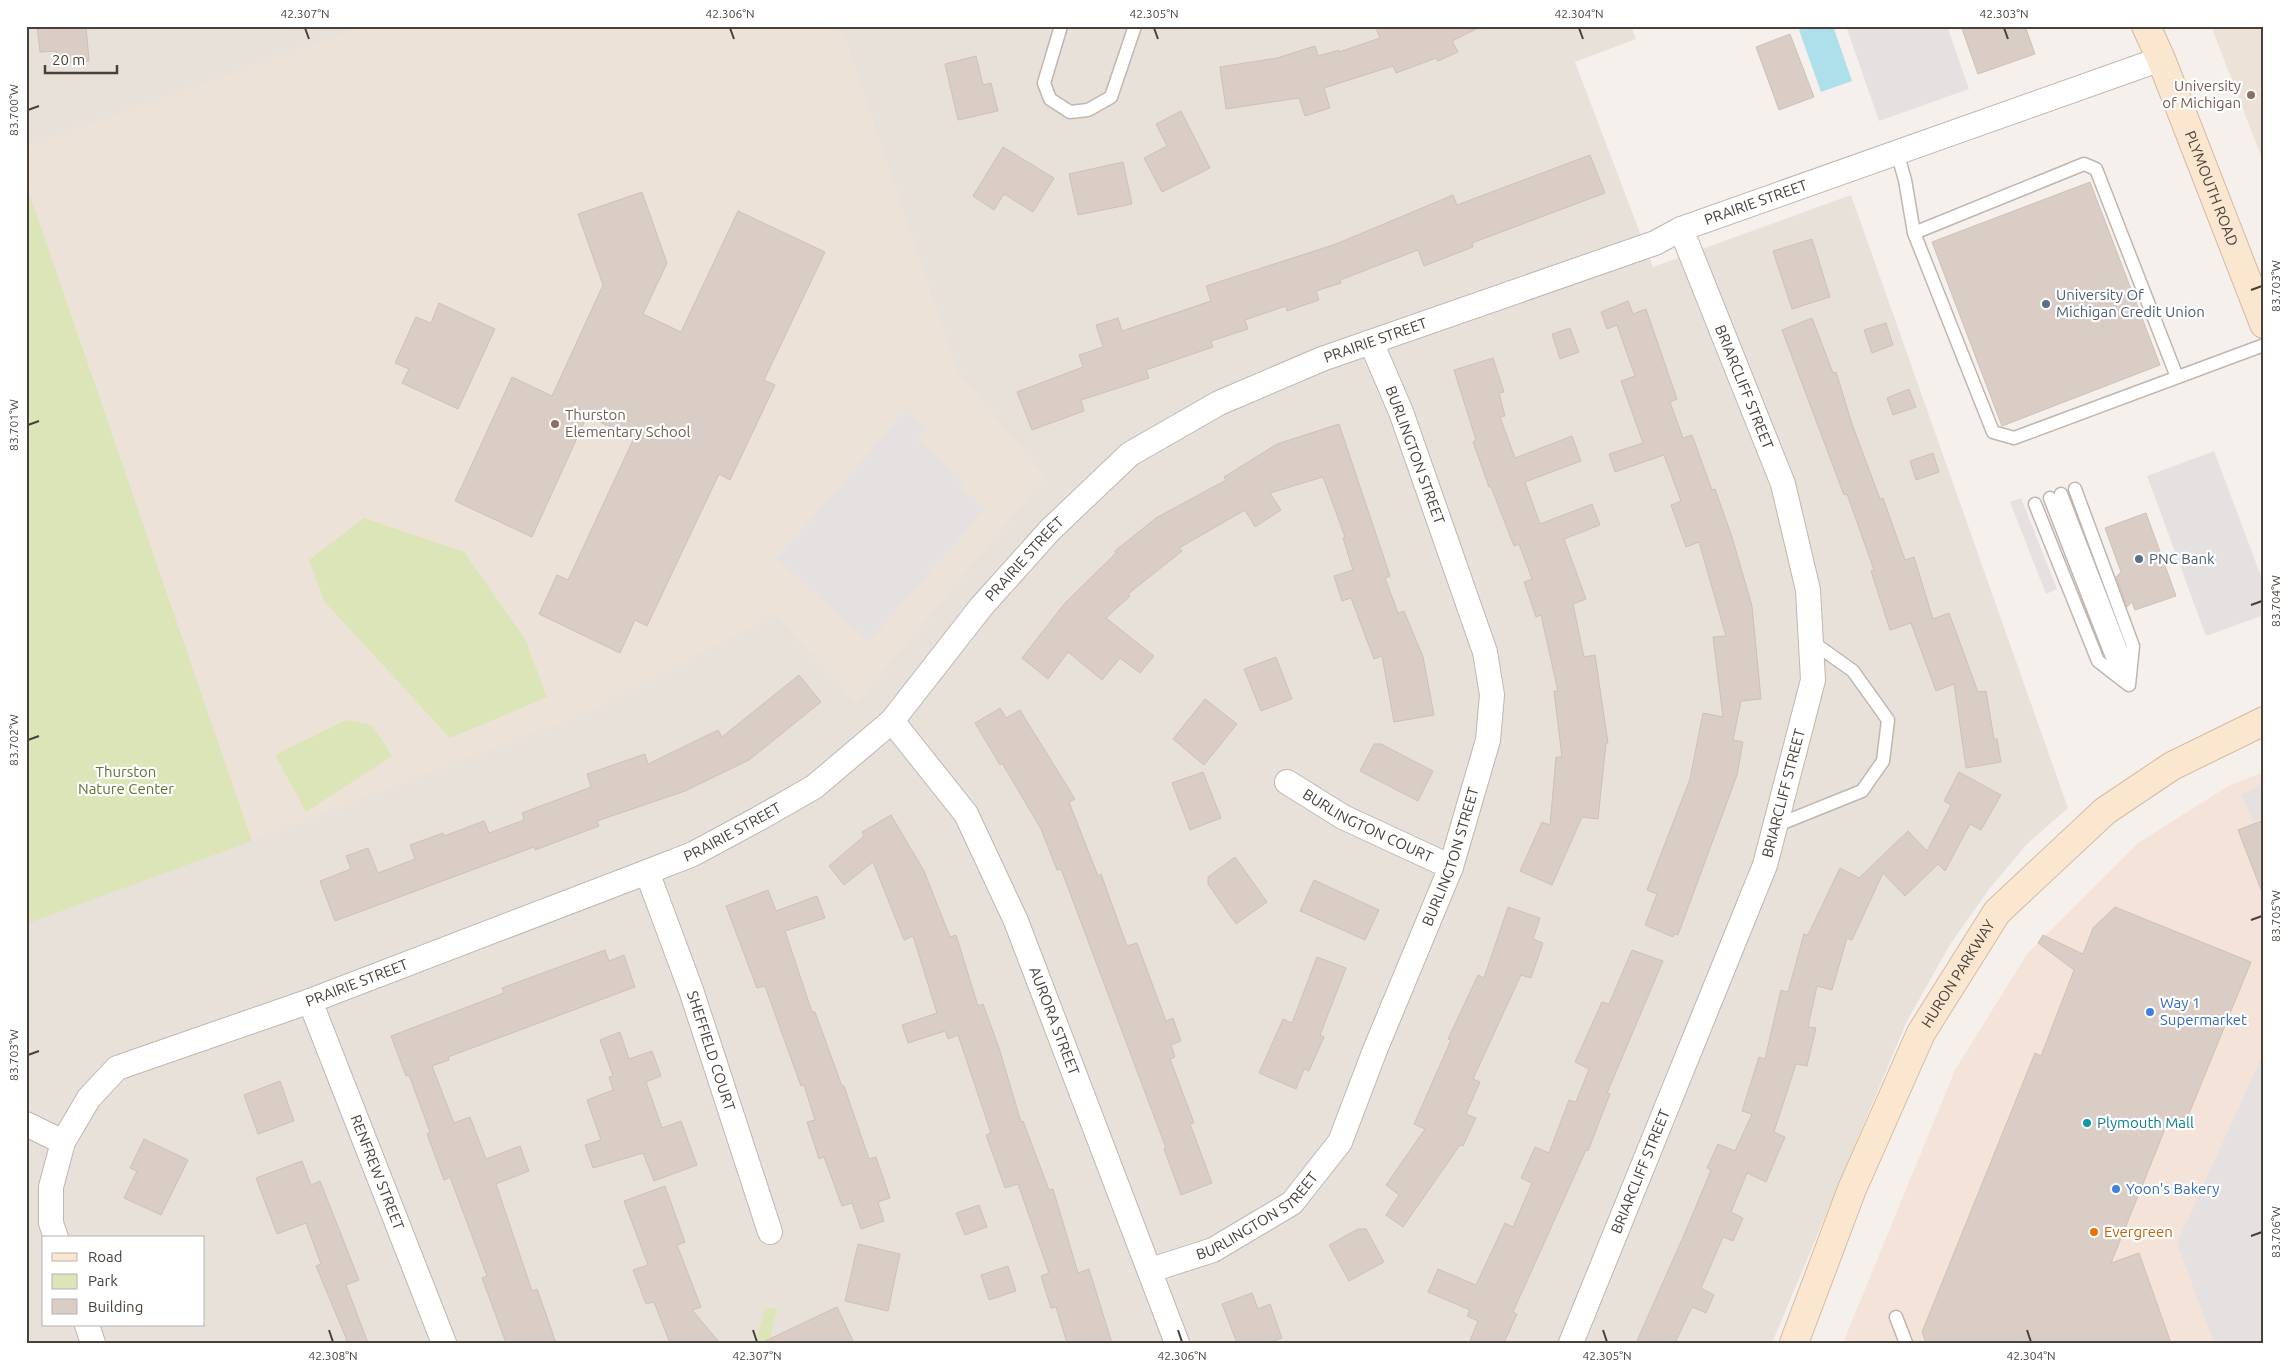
<svg xmlns="http://www.w3.org/2000/svg" width="2290" height="1369" font-family="Ubuntu,sans-serif">
<style>
.residential{fill:#e8e1da;fill-rule:evenodd}
.commercial{fill:#f4e3d9}
.education{fill:#ede2d7}
.green{fill:#dbe5b8}
.parking{fill:#e4e1e0}
.water{fill:#aee0ec}
.building{fill:#d9cdc5;stroke:#d0c0b6}
.lines{fill:none;stroke-linecap:round;stroke-linejoin:round}
.service-casing{stroke:#c0b6af;stroke-width:15}
.minor-casing{stroke:#c0b6af;stroke-width:26}
.secondary-casing{stroke:#d4bba1;stroke-width:30}
.service{stroke:#fff;stroke-width:12}
.minor{stroke:#fff;stroke-width:24}
.secondary{stroke:#fbe7d0;stroke-width:28}
.ticks{fill:none;stroke:#49403a;stroke-width:2}
.education-dot{fill:#8d6e63;stroke:#fff;stroke-width:2}
.service-dot{fill:#5c6f8a;stroke:#fff;stroke-width:2}
.shop-dot{fill:#3f7fe0;stroke:#fff;stroke-width:2}
.culture-dot{fill:#0f9aa8;stroke:#fff;stroke-width:2}
.food-dot{fill:#e8710a;stroke:#fff;stroke-width:2}
.labels{text-anchor:middle;stroke-width:4.5;stroke-linejoin:round;paint-order:stroke}
.education-label{font-size:15px;fill:#785e54;stroke:#fff;text-anchor:end}
.street-label{font-size:15px;fill:#49403a;stroke:#fff}
.service-label{font-size:15px;fill:#4e5e75;stroke:#fff;text-anchor:start}
.park-label{font-size:15px;fill:#5b7730;stroke:#fff}
.shop-label{font-size:15px;fill:#366cbe;stroke:#fff;text-anchor:start}
.culture-label{font-size:15px;fill:#0d838f;stroke:#fff;text-anchor:start}
.food-label{font-size:15px;fill:#c56008;stroke:#fff;text-anchor:start}
.neatline{fill:none;stroke:#49403a;stroke-width:2}
.ticks-label{font-size:12px;text-anchor:middle;fill:#49403a}
</style>
<rect width="100%" height="100%" fill="#f5f0ec"/>
<path class="residential" d="M 26,26 L 1631,26 L 1636,39 L 1575,62 L 1653,267 L 1851,195 L 2068,808 L 2027,844 L 1990,888 L 1951,943 L 1907,1021 L 1772,1343 L 26,1343 ZM 44,1238 L 204,1238 L 204,1325 L 44,1325 Z"/>
<path class="commercial" d="M 2264,772 L 2264,1343 L 1843,1343 L 1955,1070 L 2027,954 L 2138,843 L 2230,785 Z"/>
<path class="education" d="M 362,26 L 841,26 L 957,371 L 1045,477 L 857,703 L 775,615 L 593,711 L 252,841 L 26,184 L 26,146 Z
M 2211,26 L 2264,26 L 2264,164 Z"/>
<path class="green" d="M 26,184 L 252,841 L 26,924 Z
M 364,518 L 464,552 L 525,639 L 547,697 L 450,738 L 324,601 L 309,560 Z
M 346,720 L 372,725 L 392,756 L 306,812 L 275,755 Z
M 777,1308 L 769,1343 L 756,1343 L 765,1309 Z"/>
<path class="parking" d="M 1846,26 L 1947,26 L 1969,89 L 1879,121 Z
M 906,410 L 927,428 L 917,439 L 964,481 L 959,487 L 985,509 L 869,642 L 776,559 Z
M 2214,451 L 2264,584 L 2264,615 L 2206,636 L 2147,476 Z
M 2021,498 L 2057,589 L 2046,594 L 2010,502 Z
M 2264,785 L 2264,817 L 2253,822 L 2242,794 Z
M 2264,1052 L 2264,1343 L 2214,1343 L 2177,1243 Z"/>
<path class="water" d="M 1810,26 L 1833,26 L 1852,81 L 1821,92 L 1799,30 Z"/>
<path class="building" d="M 37,26 L 86,26 L 89,61 L 57,64 L 56,51 L 40,52 Z
M 1375,26 L 1482,26 L 1452,41 L 1458,52 L 1438,61 L 1436,58 L 1396,73 L 1393,66 L 1324,88 L 1330,108 L 1305,116 L 1299,98 L 1226,109 L 1220,67 L 1277,58 L 1315,46 L 1318,56 L 1339,50 L 1339,52 L 1380,38 Z
M 1961,26 L 2025,26 L 2035,54 L 1978,74 Z
M 1790,34 L 1814,97 L 1779,110 L 1756,47 Z
M 976,56 L 983,85 L 991,83 L 998,111 L 958,120 L 945,64 Z
M 1181,111 L 1210,168 L 1162,192 L 1144,158 L 1167,146 L 1156,124 Z
M 1003,147 L 1054,178 L 1033,212 L 1004,194 L 994,210 L 973,196 Z
M 1590,155 L 1605,193 L 1472,243 L 1473,247 L 1424,266 L 1418,250 L 1340,280 L 1341,283 L 1316,291 L 1319,300 L 1287,311 L 1286,306 L 1245,320 L 1248,329 L 1211,341 L 1213,347 L 1146,370 L 1149,378 L 1081,400 L 1084,411 L 1032,430 L 1017,392 L 1083,367 L 1079,355 L 1103,347 L 1096,325 L 1118,318 L 1122,331 L 1211,301 L 1206,286 L 1336,244 L 1453,195 L 1457,205 Z
M 1123,162 L 1132,204 L 1078,215 L 1069,174 Z
M 2090,182 L 2160,365 L 2002,426 L 1932,242 Z
M 642,192 L 667,263 L 643,314 L 681,332 L 738,211 L 825,252 L 764,380 L 775,385 L 730,480 L 719,474 L 647,626 L 635,620 L 620,653 L 539,614 L 557,575 L 568,580 L 634,438 L 587,416 L 532,537 L 455,501 L 512,377 L 552,396 L 603,285 L 578,214 Z
M 1812,239 L 1830,297 L 1792,309 L 1773,251 Z
M 1628,301 L 1633,314 L 1646,309 L 1677,399 L 1670,402 L 1683,438 L 1692,435 L 1712,490 L 1715,489 L 1732,537 L 1752,606 L 1761,699 L 1741,701 L 1733,740 L 1743,742 L 1737,775 L 1678,935 L 1674,934 L 1673,937 L 1645,925 L 1657,894 L 1647,890 L 1690,779 L 1703,713 L 1723,717 L 1713,637 L 1726,636 L 1699,542 L 1686,547 L 1671,505 L 1681,501 L 1664,455 L 1615,472 L 1609,454 L 1643,443 L 1621,381 L 1635,376 L 1617,325 L 1607,329 L 1601,312 Z
M 439,303 L 495,329 L 458,409 L 402,383 L 409,369 L 395,363 L 416,317 L 431,323 Z
M 1812,318 L 1833,373 L 1836,372 L 1852,424 L 1880,499 L 1883,498 L 1905,560 L 1914,557 L 1933,619 L 1949,613 L 1978,692 L 1986,691 L 1994,739 L 1997,739 L 2001,762 L 1966,768 L 1954,684 L 1936,691 L 1911,623 L 1890,630 L 1871,571 L 1874,570 L 1847,494 L 1844,495 L 1782,330 Z
M 1886,323 L 1893,345 L 1872,353 L 1864,330 Z
M 1570,328 L 1579,352 L 1560,359 L 1552,334 Z
M 1493,358 L 1504,392 L 1499,393 L 1505,416 L 1500,417 L 1515,458 L 1572,436 L 1581,461 L 1525,482 L 1540,524 L 1592,504 L 1600,525 L 1564,539 L 1586,599 L 1573,604 L 1584,657 L 1595,655 L 1608,743 L 1606,743 L 1598,819 L 1582,817 L 1552,885 L 1520,871 L 1542,822 L 1550,825 L 1556,757 L 1562,757 L 1554,691 L 1558,691 L 1541,615 L 1536,617 L 1524,582 L 1532,579 L 1519,544 L 1514,546 L 1491,487 L 1489,487 L 1473,442 L 1476,440 L 1454,370 Z
M 1909,389 L 1916,407 L 1893,415 L 1887,398 Z
M 1339,424 L 1390,576 L 1385,578 L 1398,613 L 1404,611 L 1423,657 L 1434,715 L 1394,722 L 1382,656 L 1374,659 L 1351,598 L 1342,601 L 1334,576 L 1353,570 L 1343,538 L 1345,537 L 1323,477 L 1270,493 L 1281,510 L 1255,527 L 1245,510 L 1179,548 L 1182,551 L 1128,594 L 1130,596 L 1106,618 L 1154,656 L 1140,673 L 1120,658 L 1102,680 L 1068,652 L 1048,679 L 1022,658 L 1065,603 L 1116,553 L 1115,551 L 1156,518 L 1226,480 L 1224,477 L 1277,444 Z
M 1933,453 L 1939,472 L 1916,480 L 1910,461 Z
M 2146,513 L 2176,596 L 2135,610 L 2132,602 L 2127,607 L 2116,577 L 2121,572 L 2105,528 Z
M 1276,657 L 1292,699 L 1261,711 L 1244,669 Z
M 799,675 L 821,702 L 749,760 L 685,791 L 597,821 L 599,826 L 535,850 L 534,847 L 335,921 L 320,881 L 351,869 L 346,856 L 368,848 L 378,873 L 415,859 L 410,845 L 443,833 L 444,836 L 484,821 L 489,833 L 524,820 L 522,813 L 591,787 L 587,774 L 645,754 L 648,764 L 718,730 L 722,737 Z
M 1205,699 L 1237,724 L 1204,765 L 1173,739 Z
M 1000,708 L 1006,718 L 1020,710 L 1075,799 L 1069,802 L 1098,876 L 1101,874 L 1127,946 L 1137,943 L 1166,1021 L 1173,1018 L 1181,1041 L 1171,1045 L 1175,1057 L 1170,1059 L 1194,1123 L 1190,1124 L 1212,1183 L 1181,1195 L 1164,1149 L 1166,1148 L 1061,869 L 1057,870 L 1041,829 L 1002,763 L 1000,765 L 975,723 Z
M 1374,744 L 1381,744 L 1433,771 L 1418,801 L 1360,771 Z
M 1203,772 L 1221,818 L 1190,830 L 1172,783 Z
M 1959,772 L 2001,795 L 1981,830 L 1970,824 L 1945,871 L 1938,864 L 1905,896 L 1883,873 L 1852,940 L 1847,938 L 1832,990 L 1817,986 L 1808,1027 L 1816,1028 L 1807,1066 L 1796,1064 L 1774,1132 L 1785,1137 L 1766,1182 L 1747,1173 L 1731,1212 L 1743,1218 L 1733,1241 L 1723,1237 L 1701,1288 L 1714,1295 L 1706,1313 L 1692,1307 L 1675,1343 L 1636,1343 L 1684,1235 L 1711,1170 L 1707,1168 L 1718,1144 L 1735,1151 L 1752,1114 L 1742,1111 L 1759,1057 L 1765,1059 L 1781,990 L 1788,992 L 1804,934 L 1808,935 L 1840,868 L 1859,878 L 1908,831 L 1927,851 L 1951,805 L 1944,801 Z
M 891,815 L 924,871 L 950,937 L 956,935 L 978,1006 L 983,1004 L 999,1048 L 1021,1122 L 1023,1121 L 1049,1190 L 1053,1189 L 1078,1273 L 1089,1269 L 1112,1343 L 1067,1343 L 1056,1307 L 1051,1308 L 1041,1276 L 1049,1273 L 1018,1184 L 1005,1188 L 986,1135 L 991,1133 L 958,1035 L 948,1039 L 945,1031 L 908,1043 L 902,1025 L 937,1013 L 913,936 L 904,940 L 873,862 L 844,885 L 829,866 L 864,836 L 862,832 Z
M 2264,820 L 2264,892 L 2262,892 L 2238,830 Z
M 1235,857 L 1267,902 L 1236,924 L 1208,884 L 1208,877 Z
M 1314,880 L 1379,910 L 1365,940 L 1300,911 Z
M 768,890 L 776,911 L 817,896 L 825,918 L 785,931 L 812,1012 L 815,1012 L 842,1086 L 844,1086 L 869,1159 L 876,1157 L 890,1198 L 878,1202 L 884,1221 L 861,1229 L 852,1203 L 842,1206 L 824,1157 L 819,1159 L 807,1122 L 815,1120 L 804,1085 L 801,1086 L 765,986 L 757,988 L 726,906 Z
M 1508,907 L 1540,918 L 1533,939 L 1543,943 L 1531,978 L 1521,975 L 1473,1079 L 1480,1082 L 1466,1114 L 1476,1118 L 1463,1146 L 1460,1145 L 1403,1227 L 1386,1215 L 1399,1195 L 1386,1185 L 1425,1129 L 1414,1124 L 1451,1040 L 1448,1039 L 1478,975 L 1484,978 Z
M 2115,907 L 2251,962 L 2184,1126 L 2169,1119 L 2111,1263 L 2139,1253 L 2171,1343 L 1926,1343 L 1922,1332 L 2035,1053 L 2041,1056 L 2074,970 L 2038,943 L 2043,935 L 2083,954 L 2093,928 Z
M 605,950 L 609,961 L 624,955 L 635,987 L 448,1057 L 449,1060 L 432,1066 L 454,1123 L 470,1117 L 486,1159 L 520,1146 L 529,1171 L 496,1184 L 532,1291 L 537,1289 L 556,1343 L 506,1343 L 482,1278 L 487,1276 L 450,1177 L 444,1180 L 427,1134 L 430,1132 L 409,1075 L 406,1076 L 391,1036 L 504,993 L 502,988 Z
M 1632,950 L 1663,961 L 1607,1093 L 1610,1094 L 1588,1151 L 1586,1150 L 1513,1312 L 1517,1314 L 1504,1343 L 1469,1343 L 1478,1321 L 1467,1316 L 1470,1310 L 1428,1292 L 1438,1269 L 1476,1285 L 1505,1223 L 1513,1227 L 1532,1183 L 1521,1178 L 1535,1147 L 1549,1153 L 1569,1100 L 1576,1102 L 1589,1069 L 1575,1062 L 1602,1002 L 1609,1004 Z
M 1317,957 L 1346,968 L 1320,1035 L 1324,1037 L 1309,1071 L 1304,1069 L 1296,1089 L 1259,1073 L 1283,1019 L 1292,1023 Z
M 620,1032 L 629,1059 L 652,1051 L 661,1076 L 646,1082 L 662,1128 L 681,1121 L 697,1165 L 654,1181 L 643,1153 L 593,1168 L 585,1145 L 601,1140 L 587,1100 L 613,1090 L 609,1077 L 613,1076 L 600,1040 Z
M 280,1081 L 294,1121 L 258,1134 L 244,1095 Z
M 144,1139 L 188,1160 L 161,1215 L 124,1198 L 137,1171 L 130,1168 Z
M 302,1161 L 311,1185 L 320,1181 L 359,1280 L 346,1285 L 368,1343 L 348,1343 L 316,1266 L 321,1264 L 306,1223 L 277,1234 L 256,1178 Z
M 665,1186 L 685,1242 L 677,1245 L 701,1307 L 692,1310 L 720,1343 L 670,1343 L 654,1302 L 646,1304 L 633,1270 L 648,1265 L 624,1201 Z
M 979,1205 L 987,1227 L 965,1235 L 956,1213 Z
M 1358,1229 L 1366,1229 L 1384,1262 L 1349,1281 L 1329,1245 Z
M 858,1244 L 900,1254 L 888,1311 L 845,1301 Z
M 1008,1266 L 1016,1291 L 989,1300 L 981,1275 Z
M 1252,1293 L 1258,1309 L 1270,1304 L 1282,1338 L 1269,1343 L 1237,1343 L 1222,1304 Z
M 837,1307 L 854,1343 L 761,1343 Z"/>
<g class="lines">
<g class="service-casing">
<path id="service" d="M 1061,26 L 1044,83 L 1050,99 L 1070,112 L 1088,110 L 1111,97 L 1135,26
M 1897,152 L 1905,180 L 1914,233 L 1993,432 L 2014,438 L 2264,345
M 1914,233 L 2084,164 L 2096,169 L 2177,377
M 2075,489 L 2133,646 L 2129,685
M 2061,494 L 2122,652 L 2126,672
M 2050,498 L 2112,657 L 2125,678
M 2035,504 L 2098,661 L 2129,685
M 1775,826 L 1862,791 L 1883,761 L 1888,720 L 1853,671 L 1811,641
M 1896,1317 L 1906,1343"/>
</g>
<g class="minor-casing">
<g id="minor">
<path id="s1" d="M 892,721 L 966,814 L 1016,921 L 1177,1343"/>
<path id="s2" d="M 1287,782 L 1343,817 L 1451,867"/>
<path id="s3" d="M 647,872 L 691,990 L 770,1232"/>
<path id="s4" d="M 310,1001 L 444,1343"/>
<path d="M 26,1124 L 63,1142"/>
<path id="s5" d="M 56,1238 L 51,1223 L 51,1187 L 63,1142 L 89,1098 L 117,1068 L 310,1001 L 647,872 L 693,854 L 758,819 L 814,787 L 892,721 L 981,607 L 1050,530 L 1130,454 L 1219,403 L 1322,359 L 1655,243 L 1681,229 L 2161,59"/>
<path id="s6" d="M 1151,1270 L 1213,1250 L 1292,1203 L 1340,1142 L 1375,1050 L 1451,867 L 1488,740 L 1492,695 L 1485,652 L 1401,412 L 1371,342"/>
<path d="M 87,1325 L 93,1343"/>
<path id="s7" d="M 1571,1343 L 1765,865 L 1813,680 L 1808,590 L 1783,484 L 1681,229"/>
</g>
</g>
<g class="secondary-casing">
<g id="secondary">
<path id="s8" d="M 2146,26 L 2161,59 L 2264,324"/>
<path id="s9" d="M 1794,1343 L 1852,1189 L 1921,1033 L 1997,912 L 2105,811 L 2172,766 L 2264,721"/>
</g>
</g>
<use href="#service" class="service"/>
<use href="#minor" class="minor"/>
<use href="#secondary" class="secondary"/>
</g>
<path class="ticks" d="M 305,28 L 309,39M 730,28 L 734,39M 1154,28 L 1158,39M 1579,28 L 1583,39M 2004,28 L 2008,39M 28,110 L 39,106M 2251,290 L 2262,286M 28,425 L 39,421M 2251,605 L 2262,601M 28,740 L 39,736M 2251,920 L 2262,916M 28,1055 L 39,1051M 2251,1236 L 2262,1232M 329,1330 L 333,1342M 753,1330 L 757,1342M 1178,1330 L 1182,1342M 1603,1330 L 1607,1342M 2027,1330 L 2031,1342"/>
<g class="education-dot">
<circle cx="2251" cy="95" r="5"/>
<circle cx="555" cy="424" r="5"/>
</g>
<g class="service-dot">
<circle cx="2046" cy="304" r="5"/>
<circle cx="2139" cy="559" r="5"/>
</g>
<g class="shop-dot">
<circle cx="2150" cy="1012" r="5"/>
<circle cx="2116" cy="1189" r="5"/>
</g>
<circle class="culture-dot" cx="2087" cy="1123" r="5"/>
<circle class="food-dot" cx="2094" cy="1232" r="5"/>
<g class="labels">
<g class="education-label">
<text x="2241" y="91">University<tspan x="2241" dy="17">of Michigan</tspan></text>
<text x="565" y="420" text-anchor="start">Thurston<tspan x="565" dy="17">Elementary School</tspan></text>
</g>
<g class="street-label">
<text dy="5" stroke="none"><textPath href="#s8" startOffset="175">PLYMOUTH ROAD</textPath></text>
<text dy="5" stroke="none"><textPath href="#s5" startOffset="2080">PRAIRIE STREET</textPath></text>
<text dy="5" stroke="none"><textPath href="#s5" startOffset="1675">PRAIRIE STREET</textPath></text>
<text transform="translate(1744 387) rotate(68)" y="5">BRIARCLIFF STREET</text>
<text transform="translate(1415 455) rotate(70)" y="5">BURLINGTON STREET</text>
<text dy="5" stroke="none"><textPath href="#s5" startOffset="1255">PRAIRIE STREET</textPath></text>
<text dy="5" stroke="none"><textPath href="#s7" startOffset="590">BRIARCLIFF STREET</textPath></text>
<text dy="5" stroke="none"><textPath href="#s2" startOffset="92">BURLINGTON COURT</textPath></text>
<text dy="5" stroke="none"><textPath href="#s5" startOffset="850">PRAIRIE STREET</textPath></text>
<text dy="5" stroke="none"><textPath href="#s6" startOffset="541">BURLINGTON STREET</textPath></text>
<text dy="5" stroke="none"><textPath href="#s9" startOffset="405">HURON PARKWAY</textPath></text>
<text dy="5" stroke="none"><textPath href="#s5" startOffset="445">PRAIRIE STREET</textPath></text>
<text dy="5" stroke="none"><textPath href="#s1" startOffset="344">AURORA STREET</textPath></text>
<text dy="5" stroke="none"><textPath href="#s3" startOffset="190">SHEFFIELD COURT</textPath></text>
<text dy="5" stroke="none"><textPath href="#s7" startOffset="185">BRIARCLIFF STREET</textPath></text>
<text dy="5" stroke="none"><textPath href="#s4" startOffset="184">RENFREW STREET</textPath></text>
<text dy="5" stroke="none"><textPath href="#s6" startOffset="121">BURLINGTON STREET</textPath></text>
</g>
<g class="service-label">
<text x="2056" y="300">University Of<tspan x="2056" dy="17">Michigan Credit Union</tspan></text>
<text x="2149" y="564">PNC Bank</text>
</g>
<g class="park-label">
<text x="126" y="777">Thurston<tspan x="126" dy="17">Nature Center</tspan></text>
</g>
<g class="shop-label">
<text x="2160" y="1008">Way 1<tspan x="2160" dy="17">Supermarket</tspan></text>
<text x="2126" y="1194">Yoon's Bakery</text>
</g>
<g class="culture-label">
<text x="2097" y="1128">Plymouth Mall</text>
</g>
<g class="food-label">
<text x="2104" y="1237">Evergreen</text>
</g>
</g>
<rect width="2290" height="1369" fill="none" stroke="#ffffff" stroke-width="55"/>
<rect x="42" y="1236" width="162" height="90" fill="#ffffff" stroke="#b6b3b0"/>
<rect x="52" y="1253" width="25" height="8" fill="#fbe7d0" stroke="#b6b3b0"/>
<text x="88" y="1262" font-size="15" fill="#49403a">Road</text>
<rect x="52" y="1274" width="25" height="15" fill="#dbe5b8" stroke="#b6b3b0"/>
<text x="88" y="1286" font-size="15" fill="#49403a">Park</text>
<rect x="52" y="1299" width="25" height="15" fill="#d9cdc5" stroke="#b6b3b0"/>
<text x="88" y="1312" font-size="15" fill="#49403a">Building</text>
<path d="M45 65v8h72v-8" fill="none" stroke="#49403a" stroke-width="2.5"/>
<text x="52" y="65" font-size="15" fill="#49403a" stroke="#ffffff" stroke-width="4" paint-order="stroke">20 m</text>
<rect x="28" y="28" width="2234" height="1314" class="neatline"/>
<g class="ticks-label">
<text x="305" y="18">42.307°N</text>
<text x="730" y="18">42.306°N</text>
<text x="1154" y="18">42.305°N</text>
<text x="1579" y="18">42.304°N</text>
<text x="2004" y="18">42.303°N</text>
<text transform="translate(14 110) rotate(-90)" y="4">83.700°W</text>
<text transform="translate(2276 286) rotate(-90)" y="4">83.703°W</text>
<text transform="translate(14 425) rotate(-90)" y="4">83.701°W</text>
<text transform="translate(2276 601) rotate(-90)" y="4">83.704°W</text>
<text transform="translate(14 740) rotate(-90)" y="4">83.702°W</text>
<text transform="translate(2276 916) rotate(-90)" y="4">83.705°W</text>
<text transform="translate(14 1055) rotate(-90)" y="4">83.703°W</text>
<text transform="translate(2276 1232) rotate(-90)" y="4">83.706°W</text>
<text x="333" y="1360">42.308°N</text>
<text x="757" y="1360">42.307°N</text>
<text x="1182" y="1360">42.306°N</text>
<text x="1607" y="1360">42.305°N</text>
<text x="2031" y="1360">42.304°N</text>
</g>
</svg>
